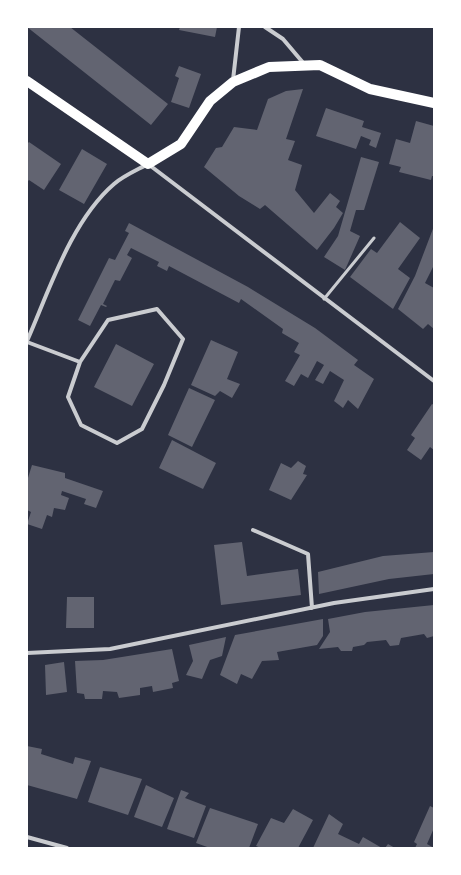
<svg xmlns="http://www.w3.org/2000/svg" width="461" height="875" font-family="'PT Sans',sans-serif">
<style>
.building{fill:#626471}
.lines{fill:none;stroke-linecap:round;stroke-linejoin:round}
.service{stroke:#caccd0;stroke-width:3}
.minor{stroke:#caccd0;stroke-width:4}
.primary{stroke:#fff;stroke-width:10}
</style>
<rect width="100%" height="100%" fill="#2d3142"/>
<path class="building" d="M 27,27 L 70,27 L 168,104 L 151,125 Z
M 180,27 L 217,27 L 215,37 L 179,30 Z
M 179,66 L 201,74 L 189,108 L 171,102 L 179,78 L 175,76 Z
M 303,89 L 286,139 L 295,141 L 288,160 L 302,165 L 295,190 L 314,213 L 330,193 L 340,201 L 336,207 L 343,213 L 334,228 L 317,250 L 265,205 L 260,209 L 239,196 L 204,167 L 216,148 L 222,147 L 234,127 L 257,130 L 268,99 L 286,91 Z
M 326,108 L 364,121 L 362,127 L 381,133 L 376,148 L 369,145 L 371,140 L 361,136 L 356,149 L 316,136 Z
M 416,121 L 434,126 L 434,176 L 432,176 L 431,180 L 399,172 L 401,167 L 389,164 L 396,139 L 410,143 Z
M 29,142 L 61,164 L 44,190 L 29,180 L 27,182 L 27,144 Z
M 82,149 L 107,164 L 84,204 L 59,190 Z
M 361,157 L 379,162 L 364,210 L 356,210 L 350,231 L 360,236 L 345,270 L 324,257 L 338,236 Z
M 400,222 L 420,238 L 398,269 L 410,278 L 393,309 L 350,277 L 371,249 L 377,253 Z
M 129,223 L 248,287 L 315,328 L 358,360 L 354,365 L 374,379 L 358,409 L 348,400 L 343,408 L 334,401 L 344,380 L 330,371 L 323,384 L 315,380 L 324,365 L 317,361 L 308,378 L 301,374 L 294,386 L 285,381 L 300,355 L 294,352 L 299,343 L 282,333 L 283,329 L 241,299 L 239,303 L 169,266 L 167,271 L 157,266 L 159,262 L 131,248 L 127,255 L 132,258 L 120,281 L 115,280 L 103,304 L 107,306 L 106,307 L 101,305 L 90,326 L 78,320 L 109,258 L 115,260 L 129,233 L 125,231 Z
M 434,226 L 434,265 L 425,283 L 434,288 L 434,329 L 428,324 L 423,329 L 398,309 L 415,276 Z
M 211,340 L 238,352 L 227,379 L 240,384 L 232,398 L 220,391 L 215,396 L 191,385 Z
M 116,344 L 154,364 L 132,406 L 94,387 Z
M 189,388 L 215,400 L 192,447 L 168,435 Z
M 432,404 L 434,405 L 434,450 L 430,447 L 421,460 L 407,450 L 415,438 L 411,435 Z
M 172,440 L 216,463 L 203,489 L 159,468 Z
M 298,461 L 306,466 L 303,474 L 307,475 L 291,500 L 269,490 L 281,463 L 291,468 Z
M 32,465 L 65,473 L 65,478 L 103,491 L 96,508 L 84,504 L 86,499 L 62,491 L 61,495 L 69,498 L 65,510 L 54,508 L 52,517 L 47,515 L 42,529 L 27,524 L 31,512 L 27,510 L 27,481 Z
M 242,542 L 247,576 L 298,569 L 301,595 L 221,605 L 214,545 Z
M 434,552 L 434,574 L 389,579 L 319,594 L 318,572 L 383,556 Z
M 67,597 L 94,597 L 94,628 L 66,628 Z
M 434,605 L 434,636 L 427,638 L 424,634 L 401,638 L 399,645 L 390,646 L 386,640 L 367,642 L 364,645 L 353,647 L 352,651 L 341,651 L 338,647 L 319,649 L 330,632 L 328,619 L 365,612 Z
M 323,619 L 323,636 L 317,645 L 277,652 L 279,660 L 262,661 L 252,679 L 241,674 L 237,684 L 220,675 L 235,635 Z
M 226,637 L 222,656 L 210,660 L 202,679 L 186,675 L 193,661 L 189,645 Z
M 172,649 L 179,681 L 172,683 L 173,688 L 153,692 L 152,686 L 140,688 L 140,695 L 119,698 L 117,692 L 103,691 L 102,699 L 85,699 L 84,694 L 77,693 L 75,661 L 103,660 Z
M 64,662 L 67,692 L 46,695 L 45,665 Z
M 27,746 L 42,749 L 41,754 L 73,764 L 75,757 L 91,761 L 77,799 L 27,785 Z
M 100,767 L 142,779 L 128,815 L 88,802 Z
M 146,785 L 174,798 L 162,827 L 134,817 Z
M 181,790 L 189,793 L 185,798 L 206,806 L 194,838 L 167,829 Z
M 430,806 L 434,808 L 434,828 L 427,844 L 434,848 L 415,848 L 417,844 L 414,842 Z
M 210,808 L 258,824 L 249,848 L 210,848 L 196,843 Z
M 293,809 L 313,820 L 298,848 L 261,848 L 256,846 L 271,818 L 284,823 Z
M 329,814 L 343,824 L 338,834 L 359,844 L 363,837 L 382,848 L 313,848 Z
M 388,844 L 395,848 L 385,848 Z"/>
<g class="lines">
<path class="service" d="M 324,299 L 374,238"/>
<path class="minor" d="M 265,27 L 283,39 L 305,65
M 233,80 L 239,27
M 157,309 L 183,339 L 164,385 L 142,429 L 117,443 L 81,425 L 68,397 L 80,362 L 108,320 Z
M 27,341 C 49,291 71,221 114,184 C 123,176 137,170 148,164 L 434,381
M 27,342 L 80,362
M 253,530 L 308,554 L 312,608
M 27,653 L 110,649 L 334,603 L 434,589
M 27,837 L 67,848"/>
<path class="primary" d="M 27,81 L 148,164 L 181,144 L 210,101 L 233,82 L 269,67 L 320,65 L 370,89 L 434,103"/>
</g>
<rect width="461" height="875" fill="none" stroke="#ffffff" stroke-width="56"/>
</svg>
